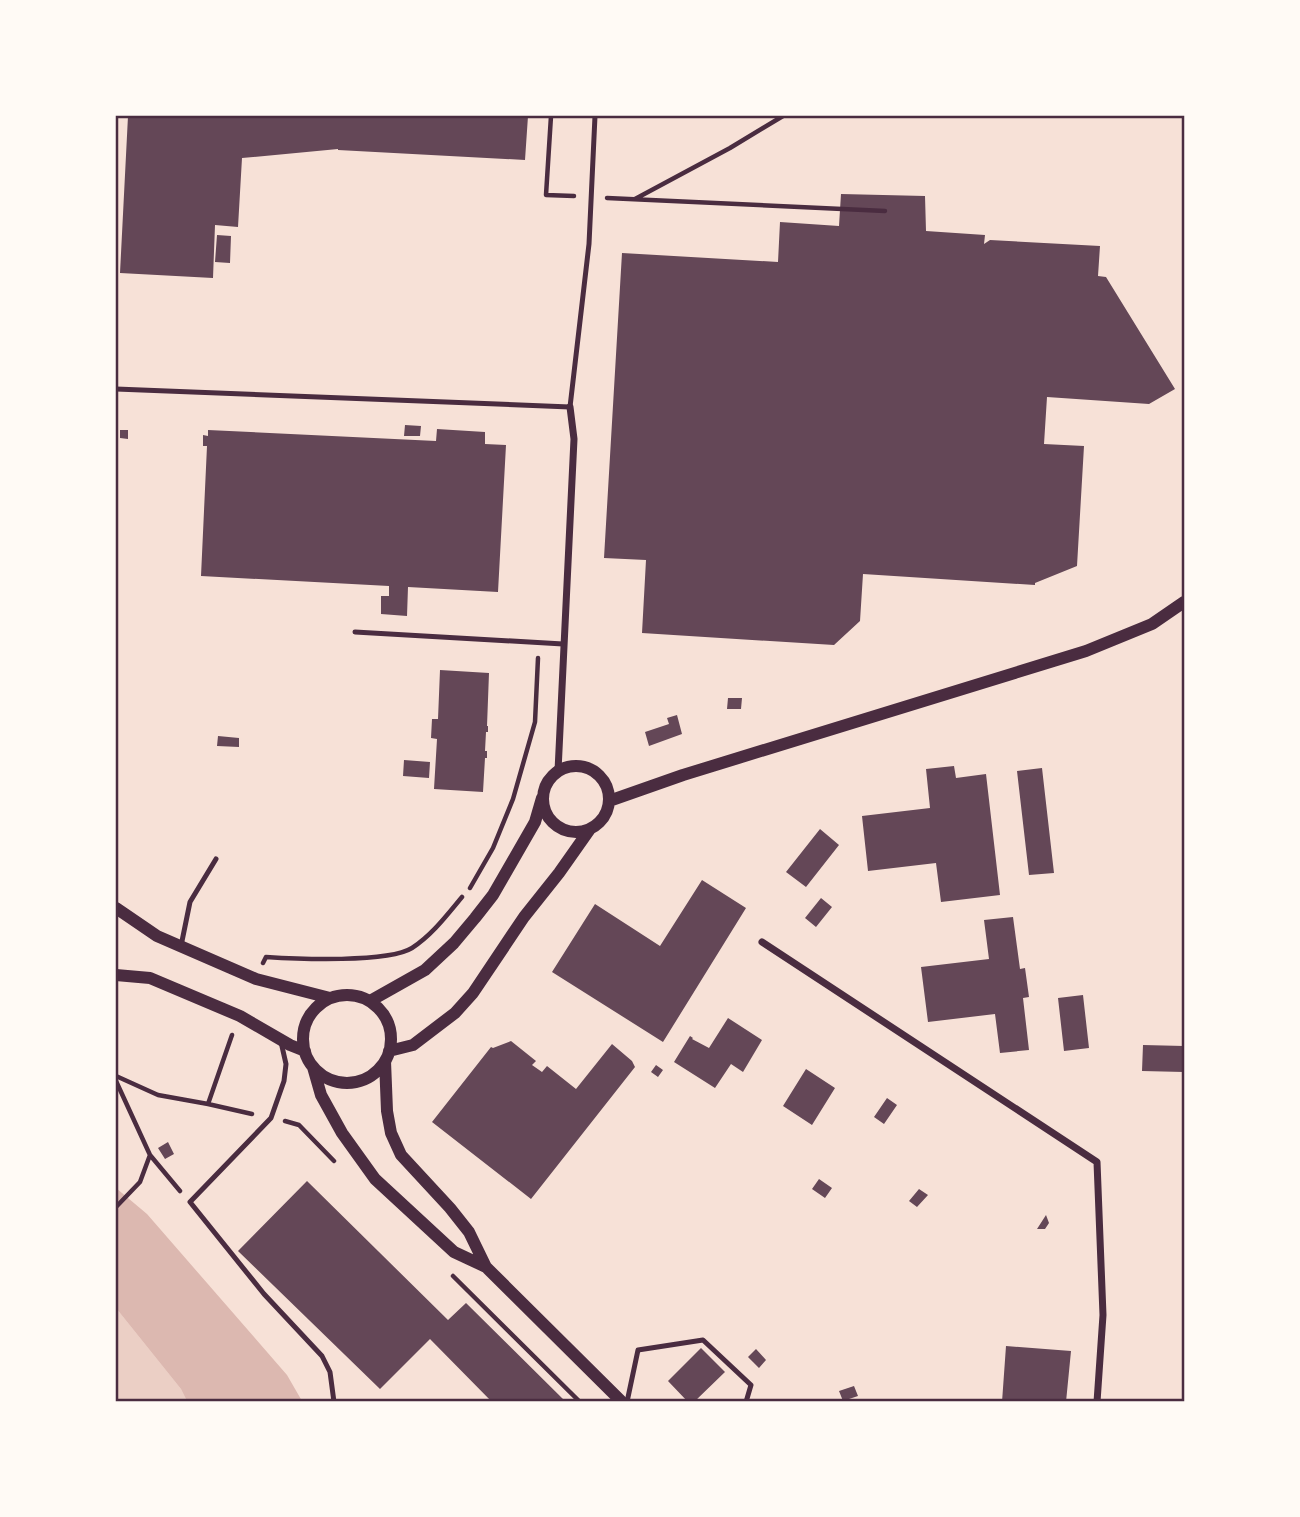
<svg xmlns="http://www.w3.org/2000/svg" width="1300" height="1517" font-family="Barlow,sans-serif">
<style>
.green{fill:#ebcfc5}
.water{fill:#dcb8b0}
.building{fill:#644757}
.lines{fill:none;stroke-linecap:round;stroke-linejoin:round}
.path{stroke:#4a2c40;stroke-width:4.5}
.service{stroke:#4a2c40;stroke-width:5}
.minor{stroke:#4a2c40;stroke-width:7}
.tertiary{stroke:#4a2c40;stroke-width:12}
.neatline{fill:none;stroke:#4a2c40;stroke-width:2.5}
</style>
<rect width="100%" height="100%" fill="#f7e1d7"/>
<path class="green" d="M 116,1308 L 181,1389 L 187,1401 L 116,1401 Z"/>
<path class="water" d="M 116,1188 L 147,1214 L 287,1375 L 302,1401 L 187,1401 L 181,1389 L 116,1308 Z"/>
<path class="building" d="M 128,116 L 528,116 L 525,160 L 338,150 L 338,149 L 242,158 L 238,227 L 215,225 L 213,278 L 120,273 Z
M 841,194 L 925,196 L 926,231 L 985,235 L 984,244 L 990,240 L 1100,246 L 1098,276 L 1106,277 L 1175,389 L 1149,404 L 1047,397 L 1044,444 L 1084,446 L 1077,566 L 1035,583 L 1035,585 L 863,574 L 860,621 L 834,645 L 642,633 L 646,560 L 604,558 L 622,253 L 778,262 L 780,222 L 839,226 Z
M 217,235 L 231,236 L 230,263 L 215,262 Z
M 405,425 L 421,426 L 420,436 L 404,436 Z
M 437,429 L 485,432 L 485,444 L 506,445 L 498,592 L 408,587 L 407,616 L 381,614 L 381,596 L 389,596 L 389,586 L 201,576 L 207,446 L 203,446 L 203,435 L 208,436 L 208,430 L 436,441 Z
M 120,430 L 128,430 L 128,439 L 120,438 Z
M 440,670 L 489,673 L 487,726 L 488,726 L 488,732 L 486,732 L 485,751 L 487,751 L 487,758 L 485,758 L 483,792 L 434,789 L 437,739 L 431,738 L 432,719 L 438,719 Z
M 728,698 L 742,698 L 741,709 L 727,709 Z
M 677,715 L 682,734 L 649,746 L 645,732 L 669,724 L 667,718 Z
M 218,736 L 239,738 L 239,747 L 217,746 Z
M 404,760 L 430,762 L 429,778 L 403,776 Z
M 954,766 L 956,778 L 986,774 L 1000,895 L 941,902 L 936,863 L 868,871 L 862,816 L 930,808 L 926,769 Z
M 1042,768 L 1054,873 L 1029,875 L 1017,771 Z
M 820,829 L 839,845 L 806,887 L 786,872 Z
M 702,880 L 746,908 L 663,1042 L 552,972 L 595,904 L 660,946 Z
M 821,898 L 832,907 L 816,927 L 805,918 Z
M 1013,917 L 1020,969 L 1025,968 L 1029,997 L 1023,998 L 1029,1050 L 1000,1053 L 995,1014 L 928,1022 L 921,967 L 989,959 L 984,920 Z
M 1083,995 L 1089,1048 L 1064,1051 L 1058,998 Z
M 728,1018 L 762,1040 L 743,1072 L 731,1064 L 715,1088 L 674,1062 L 690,1036 L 693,1038 L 692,1039 L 709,1048 Z
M 511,1041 L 536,1061 L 532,1065 L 542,1072 L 547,1066 L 576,1089 L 612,1044 L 632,1061 L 635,1067 L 531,1199 L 432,1122 L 491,1047 L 493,1048 Z
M 1143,1045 L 1184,1046 L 1184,1072 L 1142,1071 Z
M 656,1065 L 663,1070 L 658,1077 L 651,1072 Z
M 806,1069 L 835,1088 L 812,1125 L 783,1106 Z
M 887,1098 L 897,1105 L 884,1124 L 874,1117 Z
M 168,1142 L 174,1154 L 165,1159 L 158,1148 Z
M 819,1179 L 832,1188 L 825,1198 L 812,1189 Z
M 307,1181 L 448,1320 L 466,1303 L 566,1402 L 492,1402 L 430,1339 L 380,1389 L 238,1251 Z
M 919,1189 L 928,1195 L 917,1207 L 909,1201 Z
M 1046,1215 L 1049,1223 L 1045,1229 L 1037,1229 Z
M 1006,1346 L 1071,1351 L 1066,1402 L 1002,1402 Z
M 701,1348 L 725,1372 L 694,1402 L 688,1402 L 668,1381 Z
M 756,1349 L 766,1360 L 759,1368 L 748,1357 Z
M 854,1386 L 858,1396 L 843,1401 L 839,1391 Z"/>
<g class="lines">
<path class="path" d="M 551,116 L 546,195 L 574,196
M 607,198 L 885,211
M 635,199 L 730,148 L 783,116
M 470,888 L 493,848 L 513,799 L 535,722 L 538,658
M 263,963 L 266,957 C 297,959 388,963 412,948 C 432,935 447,915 462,897
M 116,1076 L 158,1095 L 208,1104 L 252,1114
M 116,1081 L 150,1155 L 140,1182 L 116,1207
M 208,1104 L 232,1035
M 285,1121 L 299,1125 L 334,1161
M 150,1155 L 180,1191
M 453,1276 L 580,1402"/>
<path class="service" d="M 116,389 L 570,407 L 589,244 L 595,116
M 355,632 L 563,644
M 181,946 L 190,902 L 216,859
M 281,1042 L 286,1064 L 284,1081 L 271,1118 L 190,1202 L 264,1294 L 322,1356 L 330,1372 L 334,1402
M 627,1402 L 638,1350 L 703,1340 L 751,1385 L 746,1402"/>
<path class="minor" d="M 558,771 L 574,439 L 570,407
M 762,942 L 1097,1162 L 1103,1315 L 1097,1402"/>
<path class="tertiary" d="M543 799a33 33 0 1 1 66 0a33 33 0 1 1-66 0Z
M 609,801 L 683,775 L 1086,651 L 1152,624 L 1184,602
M 116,908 L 157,936 L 256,979 L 330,998
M 116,975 L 150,978 L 240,1016 L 290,1045 L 305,1051
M303 1039a44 44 0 1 1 88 0a44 44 0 1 1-88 0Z
M 370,1001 L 425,970 L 454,943 L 475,918 L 493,895 L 535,822 L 542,798
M 389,1051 L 413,1045 L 455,1013 L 473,993 L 524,917 L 559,873 L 590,829
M 385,1061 L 387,1111 L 391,1133 L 401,1155 L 450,1208 L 469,1232 L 486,1267 L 622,1402
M 313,1067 L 321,1095 L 342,1133 L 375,1179 L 454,1252 L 486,1267"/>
</g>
<rect width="1300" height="1517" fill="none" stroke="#fffaf5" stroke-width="234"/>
<rect x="117" y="117" width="1066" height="1283" class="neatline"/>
</svg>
